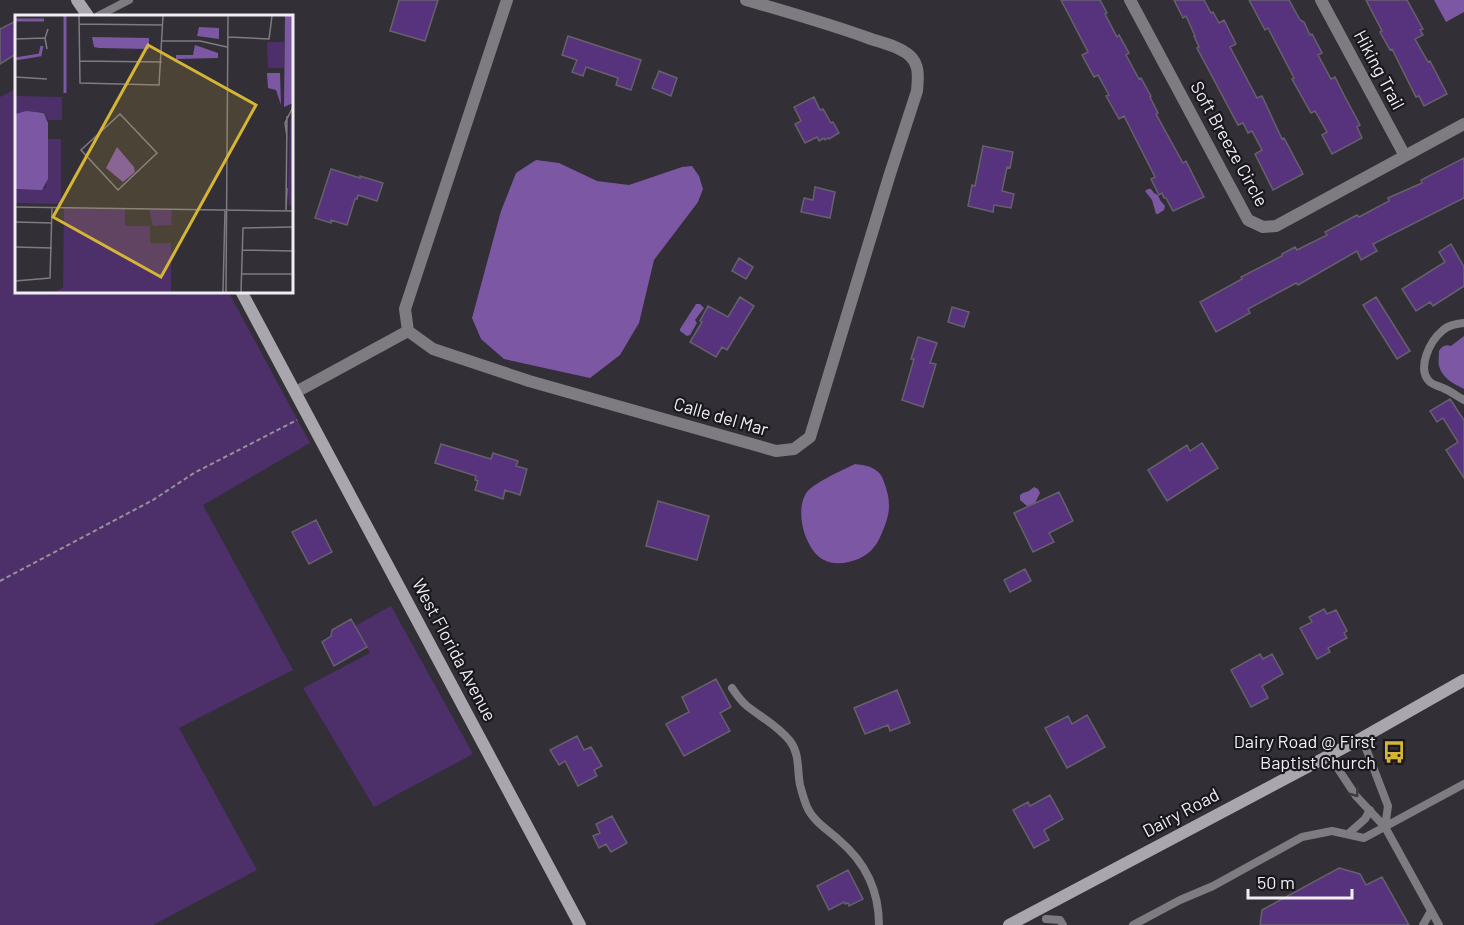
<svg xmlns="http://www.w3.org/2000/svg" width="1464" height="925" font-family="Barlow,sans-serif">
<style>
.green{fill:#4d306a}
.water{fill:#7c57a4}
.building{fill:#58337d;stroke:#65616b;stroke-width:1.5}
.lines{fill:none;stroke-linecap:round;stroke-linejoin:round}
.path{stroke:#959299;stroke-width:2;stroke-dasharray:4.5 3;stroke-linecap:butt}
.lane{stroke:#7e7c80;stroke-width:8}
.street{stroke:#7e7c80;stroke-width:12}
.secondary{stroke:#a9a6ad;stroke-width:12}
.oneway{stroke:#3c3b3f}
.labels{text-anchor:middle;stroke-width:4.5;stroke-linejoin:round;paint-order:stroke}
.street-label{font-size:18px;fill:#f0eef4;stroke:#19181c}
.poi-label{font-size:18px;fill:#f0eef4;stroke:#19181c;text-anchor:end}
.inset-river{fill:none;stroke:#7c57a4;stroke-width:3}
.inset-road{fill:none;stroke:#7e7b83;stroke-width:1.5}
.view{fill:#d5b535;fill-opacity:0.15;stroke:#d5b535;stroke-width:3}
.inset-edge{fill:none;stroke:#f0eef4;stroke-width:3}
</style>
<rect width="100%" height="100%" fill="#322f37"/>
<path class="green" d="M 16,89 L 16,291 L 228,291 L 310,443 L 203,505 L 293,670 L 179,728 L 257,870 L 153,925 L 0,925 L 0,97 Z
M 391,606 L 473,754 L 374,807 L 303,688 L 370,653 L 355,626 Z"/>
<path class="water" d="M 1434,0 L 1464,0 L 1464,12 L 1446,22 Z
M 536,160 L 559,163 L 597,181 L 629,185 L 682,167 L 692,166 L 699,176 L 703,189 L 698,202 L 654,260 L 639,323 L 620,355 L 590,378 L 504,359 L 481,339 L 472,318 L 501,211 L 516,173 Z
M 1148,189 L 1151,189 L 1154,193 L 1158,195 L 1160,200 L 1165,206 L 1164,210 L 1158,214 L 1156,214 L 1152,200 L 1145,191 Z
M 696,304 L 700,304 L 704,308 L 695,320 L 697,323 L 690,335 L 687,336 L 680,331 L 680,329 Z
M 1464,336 L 1464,389 C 1454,384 1442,378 1439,366 C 1438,362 1439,356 1439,351 C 1442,346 1445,344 1451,346 Z
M 855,464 C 863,465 871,466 877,471 C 880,473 883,478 884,482 C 892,503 890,515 881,535 C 879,539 877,544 874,547 C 865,560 839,568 824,560 C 815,556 809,545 805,535 C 801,523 799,507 805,495 C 810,484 843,470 855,464 Z
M 1034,487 L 1038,489 L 1040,493 L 1035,503 L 1027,506 L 1020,500 L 1020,495 L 1023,493 L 1029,491 Z"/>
<path class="building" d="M 399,0 L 438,0 L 425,41 L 390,31 Z
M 1061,0 L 1100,0 L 1107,13 L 1105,14 L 1117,37 L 1119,35 L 1129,53 L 1126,55 L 1139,79 L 1141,78 L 1151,96 L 1150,97 L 1158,113 L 1156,114 L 1183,163 L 1186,161 L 1204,197 L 1173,211 L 1166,198 L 1164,198 L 1162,193 L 1159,195 L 1151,179 L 1155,177 L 1124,116 L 1119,119 L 1106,96 L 1109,95 L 1098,75 L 1094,77 L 1082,55 L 1088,52 Z
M 1174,0 L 1204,0 L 1211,13 L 1213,12 L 1219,23 L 1224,20 L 1236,44 L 1230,47 L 1257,98 L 1262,96 L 1282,139 L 1284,138 L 1303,174 L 1273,190 L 1255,154 L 1262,150 L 1252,131 L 1248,133 L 1243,123 L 1238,125 L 1197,48 L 1199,47 L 1194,36 L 1195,36 L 1186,16 L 1183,18 Z
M 1249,0 L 1289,0 L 1300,20 L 1304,22 L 1310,35 L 1312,34 L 1322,53 L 1318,55 L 1331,79 L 1335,77 L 1344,95 L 1360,125 L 1357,127 L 1362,138 L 1332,154 L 1322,135 L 1327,132 L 1315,111 L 1311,113 L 1292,79 L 1294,78 L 1268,28 L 1265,30 Z
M 1366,0 L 1407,0 L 1423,29 L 1420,30 L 1423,35 L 1415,39 L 1428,62 L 1430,61 L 1447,94 L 1424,106 L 1419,96 L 1416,97 L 1392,49 L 1390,50 L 1380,32 L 1382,31 Z
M 16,21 L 16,54 L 0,64 L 0,29 Z
M 568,36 L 641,60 L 631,90 L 616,85 L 618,78 L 586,67 L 583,76 L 572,72 L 577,60 L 562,55 Z
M 659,71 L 677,78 L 671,96 L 652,88 Z
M 814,97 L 820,110 L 823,109 L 831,123 L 833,122 L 839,133 L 829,139 L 828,138 L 825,140 L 824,138 L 819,141 L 817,137 L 805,143 L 795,124 L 801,121 L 794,107 Z
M 983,146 L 1013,152 L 1010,168 L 1007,167 L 1002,191 L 1014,194 L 1011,208 L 994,205 L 993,212 L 968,206 L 972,185 L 975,186 Z
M 1464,158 L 1464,198 L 1373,244 L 1377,251 L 1361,260 L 1357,251 L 1298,285 L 1296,283 L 1248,309 L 1250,313 L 1216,332 L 1200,302 L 1242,279 L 1241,277 L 1282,256 L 1282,254 L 1295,247 L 1297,250 L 1327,235 L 1325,232 L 1357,215 L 1359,217 L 1389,201 L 1388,198 L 1422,183 L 1421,180 Z
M 331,169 L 360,178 L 360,176 L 383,183 L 377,201 L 358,195 L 357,199 L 355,199 L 347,225 L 331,220 L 331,223 L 315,218 Z
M 815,187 L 835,192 L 830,218 L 801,212 L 804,198 L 813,200 Z
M 1451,244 L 1464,267 L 1464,286 L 1433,306 L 1430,302 L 1416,311 L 1402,289 L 1445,262 L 1439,252 Z
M 739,258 L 753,267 L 746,279 L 732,271 Z
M 740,297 L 754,306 L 727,350 L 722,347 L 716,357 L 690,342 L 702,322 L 700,321 L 708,306 L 728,317 Z
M 1376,297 L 1410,351 L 1397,359 L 1363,305 Z
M 952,307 L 969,312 L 964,327 L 948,322 Z
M 918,337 L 937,343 L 930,363 L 936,364 L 923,407 L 902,400 L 914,359 L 911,359 Z
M 1450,399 L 1464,420 L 1464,478 L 1446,450 L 1458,442 L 1443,418 L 1437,422 L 1430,411 Z
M 1202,443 L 1218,468 L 1167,501 L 1148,470 L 1187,445 L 1190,451 Z
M 441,444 L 491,459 L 493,453 L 518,461 L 516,466 L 527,469 L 520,495 L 505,490 L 503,499 L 475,490 L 478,481 L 475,480 L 476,476 L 435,463 Z
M 1059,492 L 1073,521 L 1049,533 L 1054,542 L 1033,552 L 1014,513 Z
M 658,501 L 709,516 L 697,560 L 646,546 Z
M 316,520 L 332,552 L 309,564 L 292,532 Z
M 1025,569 L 1031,581 L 1010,592 L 1004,580 Z
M 1324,609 L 1327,614 L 1336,610 L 1347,631 L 1344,633 L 1347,638 L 1328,648 L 1330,652 L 1317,659 L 1300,628 L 1312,622 L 1309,617 Z
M 351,619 L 367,647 L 334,666 L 322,642 L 331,636 L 332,630 Z
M 1260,654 L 1263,659 L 1272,654 L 1283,674 L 1262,686 L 1268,698 L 1251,707 L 1231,670 Z
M 716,679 L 731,707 L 720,713 L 730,731 L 684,756 L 666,724 L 689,712 L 682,697 Z
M 897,690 L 910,723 L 890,731 L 888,725 L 865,734 L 854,708 Z
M 1087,715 L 1105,747 L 1067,768 L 1045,728 L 1068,716 L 1072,724 Z
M 577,736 L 584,750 L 591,747 L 602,766 L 594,770 L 597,776 L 578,786 L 565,761 L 559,765 L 550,750 Z
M 1050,795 L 1063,819 L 1044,830 L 1049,840 L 1034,848 L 1013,810 L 1028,802 L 1030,806 Z
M 612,816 L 627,843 L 611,852 L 606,844 L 599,848 L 593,836 L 600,833 L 596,824 Z
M 1339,868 L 1360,874 L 1366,885 L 1382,877 L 1409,925 L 1260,925 L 1262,910 Z
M 848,870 L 863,899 L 849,906 L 848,903 L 845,904 L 844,902 L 829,910 L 817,886 Z"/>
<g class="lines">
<path class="path" d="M 0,581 L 153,500 L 194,473 L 297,420"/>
<path class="lane" d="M 98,16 L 129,0
M 1464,323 C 1456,324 1448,325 1442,331 C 1430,341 1416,369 1430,382 C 1433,385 1439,386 1443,388 C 1450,391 1457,396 1464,400
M 732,688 C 736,694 741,701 747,706 C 762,718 777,725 790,741 C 800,754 797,770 800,785 C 802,792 804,800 807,807 C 813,821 828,830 839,840 C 865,862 879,891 879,925
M 1362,738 L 1388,806 L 1385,827
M 1329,755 L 1356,796 L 1385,827 L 1439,925
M 1348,834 L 1365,819 L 1370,810
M 1046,919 L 1060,920 L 1063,925
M 1133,925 L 1180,900 L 1213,886 L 1302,837 L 1332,831 L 1364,838 L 1464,784
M 1423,925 L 1431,911"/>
<path class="street" d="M 507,0 L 405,309 L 408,331 L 433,349 L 529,381 L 776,451 L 794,449 L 810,437 L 889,177 L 917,91 C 918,79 920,65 910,56 C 901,47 883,43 871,39 C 830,24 788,12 746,0
M 1130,0 L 1248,220 L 1263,227 L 1276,226 L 1464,124
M 1321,0 L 1405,156
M 296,392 L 408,331"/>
<path class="secondary" d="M 77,0 L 88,16
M 241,291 L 580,925
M 1009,925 L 1362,738 L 1464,680"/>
</g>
<defs><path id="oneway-chevron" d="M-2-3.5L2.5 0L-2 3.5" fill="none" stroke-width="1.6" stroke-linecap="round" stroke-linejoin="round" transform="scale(1.5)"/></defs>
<use class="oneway" href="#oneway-chevron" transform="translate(1355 793) rotate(53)"/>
<defs>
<g id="bus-bare" transform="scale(1.8)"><path d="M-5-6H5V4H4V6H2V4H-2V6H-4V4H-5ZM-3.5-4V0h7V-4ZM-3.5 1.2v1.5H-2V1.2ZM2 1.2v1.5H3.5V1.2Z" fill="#d5b535" stroke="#19181c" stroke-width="2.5" paint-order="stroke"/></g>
</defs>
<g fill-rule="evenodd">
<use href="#bus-bare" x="1394" y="752"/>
</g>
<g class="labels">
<g class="street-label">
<text transform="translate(1379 70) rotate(62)" y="6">Hiking Trail</text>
<text transform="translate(1229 144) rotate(61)" y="6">Soft Breeze Circle</text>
<text transform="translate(721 417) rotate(16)" y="6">Calle del Mar</text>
<text transform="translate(454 650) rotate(62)" y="6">West Florida Avenue</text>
<text transform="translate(1181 813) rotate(-28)" y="6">Dairy Road</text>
</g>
<g class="poi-label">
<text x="1376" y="748">Dairy Road @ First<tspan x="1376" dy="21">Baptist Church</tspan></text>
</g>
</g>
<g transform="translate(15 15)">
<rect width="278" height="278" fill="#322f37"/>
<path d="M 252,27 L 269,27 L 269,53 L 253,53 ZM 0,81 L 47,82 L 47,105 L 33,105 L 29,97 L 0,98 ZM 275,104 L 277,104 L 278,190 L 274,190 L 273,174 ZM 33,124 L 46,124 L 46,189 L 0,188 L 0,175 L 31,173 ZM 49,193 L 110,194 L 110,211 L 135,211 L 135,228 L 156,228 L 156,277 L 39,277 L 48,273 ZM 134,195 L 157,195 L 156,210 L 138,211 Z" fill="#4d306a"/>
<path d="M 270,1 L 277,1 L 278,88 L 269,92 ZM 184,12 L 204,13 L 204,24 L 182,21 ZM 77,22 L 134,23 L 134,34 L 84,33 L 79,32 ZM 180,30 L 203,38 L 203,43 L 161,44 L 161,40 L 178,40 ZM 252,58 L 265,58 L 266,90 L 261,75 L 253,73 ZM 11,96 L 29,98 L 33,108 L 33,164 L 27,175 L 0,174 L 0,99 ZM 102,132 L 119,152 L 120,157 L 108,167 L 91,153 Z" fill="#7c57a4"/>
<path class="inset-river" d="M 0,5 L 29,5M 0,44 L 25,40 L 27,31M 50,78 L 50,1"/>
<path class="inset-road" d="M 64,1 L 65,68 L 144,70 L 148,1M 64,9 L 148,10M 213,22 L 254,24 L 257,1M 0,24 L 30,23M 147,26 L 185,26 L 212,32M 32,34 L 30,23 L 33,14M 64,46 L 147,47M 0,62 L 32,64M 105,99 L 142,138 L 103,175 L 66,135 ZM 272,122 L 270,108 L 278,92M 0,192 L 278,196M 271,195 L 272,101M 271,195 L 272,173M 0,207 L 37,208M 0,232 L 37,233M 227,235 L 278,236M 227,259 L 278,259M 0,266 L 35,263 L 37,193M 208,277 L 210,195M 211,277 L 213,1M 226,277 L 228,213 L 278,212"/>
<path class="view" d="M 133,30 L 241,90 L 146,262 L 38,202 Z"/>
<rect width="278" height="278" class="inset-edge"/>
</g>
<path d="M1248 889v9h104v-9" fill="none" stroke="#f0eef4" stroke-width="3"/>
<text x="1257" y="889" font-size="18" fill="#f0eef4" stroke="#19181c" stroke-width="4.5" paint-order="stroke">50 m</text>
</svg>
